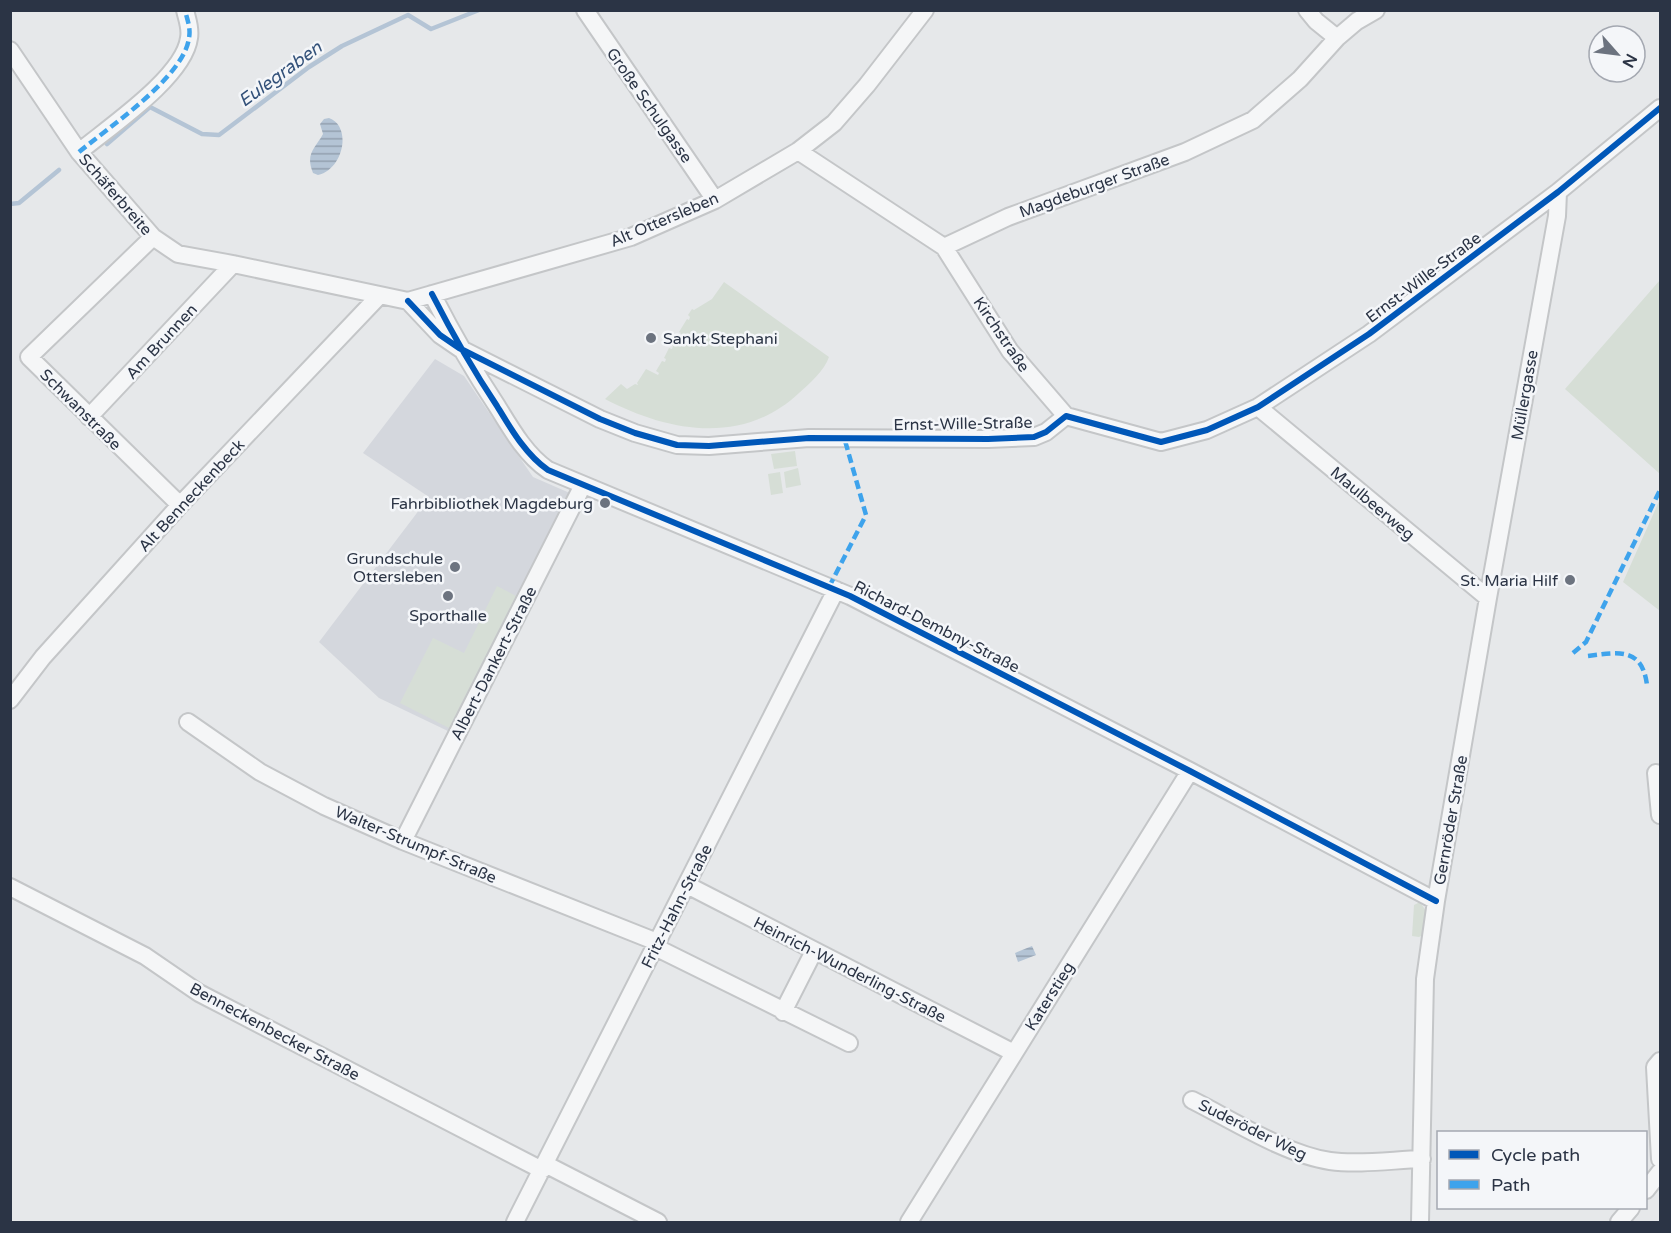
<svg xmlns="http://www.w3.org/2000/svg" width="1671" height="1233" font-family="'Varela Round',sans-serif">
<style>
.built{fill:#d4d7dd}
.green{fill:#d6ded6}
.water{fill:url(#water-rules)}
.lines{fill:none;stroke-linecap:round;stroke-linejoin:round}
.stream{stroke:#b4c4d5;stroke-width:4.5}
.minor-casing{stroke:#c4c6c8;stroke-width:20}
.minor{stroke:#f5f6f7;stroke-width:16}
.quiet{stroke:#3ea3ec;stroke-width:4.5;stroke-dasharray:9 4.5;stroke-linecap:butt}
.cycleway-casing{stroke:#f4f6f9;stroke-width:10}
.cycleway{stroke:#0057b8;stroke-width:6}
.poi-dot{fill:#6c737f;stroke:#f4f6f9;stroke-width:2}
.labels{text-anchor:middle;stroke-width:5;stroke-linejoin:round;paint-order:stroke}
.street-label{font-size:16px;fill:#2b3445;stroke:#f4f6f9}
.poi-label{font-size:16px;fill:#2b3445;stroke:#f4f6f9;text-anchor:end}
.water-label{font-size:18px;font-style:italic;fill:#34527a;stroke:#f4f6f9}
</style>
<defs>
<pattern id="water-rules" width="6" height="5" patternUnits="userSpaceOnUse" patternTransform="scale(1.5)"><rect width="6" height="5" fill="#b4c4d5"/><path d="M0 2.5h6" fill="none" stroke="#93a0af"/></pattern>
</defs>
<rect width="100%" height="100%" fill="#e6e8ea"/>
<path class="built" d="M 435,359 L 464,376 L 533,477 L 572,494 L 450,732 L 379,698 L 319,642 L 429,497 L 363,453 Z"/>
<path class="green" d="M 1660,280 L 1660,474 L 1565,389 Z
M 724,282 L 829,357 C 824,371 810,383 799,393 C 743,446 668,432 605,399 L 621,384 L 627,389 L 635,384 L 638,385 L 637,383 L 646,369 L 658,375 L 659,373 L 656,371 L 662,361 L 665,362 L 666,359 L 664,358 L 669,348 L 672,349 L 673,346 L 671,345 L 677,335 L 679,336 L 681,333 L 679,332 L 687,319 L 689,320 L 690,317 L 688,315 L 692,309 L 694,310 L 712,299 Z
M 795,451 L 797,466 L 774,469 L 771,454 Z
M 798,468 L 801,485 L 786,488 L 784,472 Z
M 780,472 L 783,493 L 771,495 L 768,474 Z
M 1660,499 L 1660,611 L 1623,582 Z
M 497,586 L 516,596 L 449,728 L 400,703 L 433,638 L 464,653 Z
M 1420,902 L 1428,914 L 1425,934 L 1419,937 L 1412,936 L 1414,905 Z"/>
<path class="water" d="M 329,118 C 352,126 344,169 318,175 L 313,173 C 305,153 315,149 323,134 L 320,124 L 324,119 Z
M 1032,946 L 1036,955 L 1018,962 L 1015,953 Z"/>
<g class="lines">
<path class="stream" d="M 107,144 L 150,107 L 202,134 L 219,135 L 309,67 L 342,46 L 408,15 L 431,29 L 479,10
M 10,204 L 19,203 L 59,170"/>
<g class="minor-casing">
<path id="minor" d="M 585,10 L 715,200
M 1307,10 L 1316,21 L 1337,38
M 10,50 L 79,152 L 153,237 L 178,254 L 233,264 L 408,301 L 631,237 L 715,200 L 798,151 L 834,123 L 867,85 L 925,10
M 798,151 L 944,247 L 1008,217 L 1185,152 L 1253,120 L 1300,79 L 1337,38 L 1357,21 L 1376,10
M 79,152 C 109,127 184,77 189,38 C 191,28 187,19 185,10
M 153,237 L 29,357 L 180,505
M 944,247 L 1010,351 L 1066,416
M 432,294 C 452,333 473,370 497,406 C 511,429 526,455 548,470 L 850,596 L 1190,771 L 1436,901
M 408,301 L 440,335 L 459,348 L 600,419 L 635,433 L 677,445 L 709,446 L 809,438 L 988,439 L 1034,437 L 1046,432 L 1066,416 L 1161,442 L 1207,430 L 1258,407 L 1369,334 L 1558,192 L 1660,108
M 1258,407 L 1488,598
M 89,417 L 233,264
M 10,700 L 43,657 L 180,505 L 379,296
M 188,722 L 260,772 L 324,806 L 403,841 L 657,942
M 1656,773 L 1660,815
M 403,841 L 583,485
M 687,885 L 1014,1053
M 10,887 L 145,956 L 199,993 L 542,1170
M 655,947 L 849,1043
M 783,1012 L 814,951
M 1660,1061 L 1655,1067 L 1660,1159
M 1192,1100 C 1232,1120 1287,1155 1330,1161 C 1359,1165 1392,1160 1422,1159
M 545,1164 L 658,1222
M 1646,1190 L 1660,1172
M 515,1222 L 836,590
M 909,1222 L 1190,771
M 1420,1222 L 1425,979 L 1436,901 L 1488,598 L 1557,216 L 1558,192
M 1619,1222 L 1631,1208"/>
</g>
<use href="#minor" class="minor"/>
<path class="quiet" d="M 79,152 C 109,127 184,77 189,38 C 191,28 187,19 185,10
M 829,587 L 866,515 L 844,437
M 1573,653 L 1586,642 L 1660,490
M 1588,656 C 1619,652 1642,647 1647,685"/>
<g class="cycleway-casing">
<path id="cycleway" d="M 432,294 C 452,333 473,370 497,406 C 511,429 526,455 548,470 L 850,596 L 1190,771 L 1436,901
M 408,301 L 440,335 L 459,348 L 600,419 L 635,433 L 677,445 L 709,446 L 809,438 L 988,439 L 1034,437 L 1046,432 L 1066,416 L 1161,442 L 1207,430 L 1258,407 L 1369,334 L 1558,192 L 1660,108"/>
</g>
<use href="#cycleway" class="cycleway"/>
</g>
<g class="poi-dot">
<circle cx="651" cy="338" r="6"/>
<circle cx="605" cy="503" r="6"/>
<circle cx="455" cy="567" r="6"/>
<circle cx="1570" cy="580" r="6"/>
<circle cx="448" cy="596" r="6"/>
</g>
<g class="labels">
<g class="street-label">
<text transform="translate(650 105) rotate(55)" y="6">Große Schulgasse</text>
<text transform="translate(1094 185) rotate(-20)" y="6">Magdeburger Straße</text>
<text transform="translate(116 194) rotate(49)" y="6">Schäferbreite</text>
<text transform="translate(664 219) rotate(-23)" y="6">Alt Ottersleben</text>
<text transform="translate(1423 277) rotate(-37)" y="6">Ernst-Wille-Straße</text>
<text transform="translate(1002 334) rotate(56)" y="6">Kirchstraße</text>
<text transform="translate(161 341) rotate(-47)" y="6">Am Brunnen</text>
<text transform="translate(1524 395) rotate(-80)" y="6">Müllergasse</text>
<text transform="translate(81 409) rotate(45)" y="6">Schwanstraße</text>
<text transform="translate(963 423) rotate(-1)" y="6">Ernst-Wille-Straße</text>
<text transform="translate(191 495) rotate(-47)" y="6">Alt Benneckenbeck</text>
<text transform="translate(1373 503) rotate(40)" y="6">Maulbeerweg</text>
<text transform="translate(937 626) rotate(27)" y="6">Richard-Dembny-Straße</text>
<text transform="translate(493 663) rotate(-63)" y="6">Albert-Dankert-Straße</text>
<text transform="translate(1450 820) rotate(-80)" y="6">Gernröder Straße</text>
<text transform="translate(416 844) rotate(23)" y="6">Walter-Strumpf-Straße</text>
<text transform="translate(676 906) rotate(-63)" y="6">Fritz-Hahn-Straße</text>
<text transform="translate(850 969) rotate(27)" y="6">Heinrich-Wunderling-Straße</text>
<text transform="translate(1049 996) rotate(-58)" y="6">Katerstieg</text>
<text transform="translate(275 1031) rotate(28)" y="6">Benneckenbecker Straße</text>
<text transform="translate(1253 1129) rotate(26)" y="6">Suderöder Weg</text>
</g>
<g class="poi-label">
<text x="663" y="344" text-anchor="start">Sankt Stephani</text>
<text x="593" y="509">Fahrbibliothek Magdeburg</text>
<text x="443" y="564">Grundschule<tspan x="443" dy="18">Ottersleben</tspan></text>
<text x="1558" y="586">St. Maria Hilf</text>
<text x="448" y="621" text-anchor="middle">Sporthalle</text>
</g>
<g class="water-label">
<text transform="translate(280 74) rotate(-36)" y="6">Eulegraben</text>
</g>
</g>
<rect width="1671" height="1233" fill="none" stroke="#2b3445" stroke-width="24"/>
<rect x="1437" y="1131" width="210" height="78" fill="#f4f6f9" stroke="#a4a8b1" stroke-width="1.5"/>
<rect x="1449" y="1150" width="30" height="9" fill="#0057b8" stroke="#a4a8b1" stroke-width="1.5"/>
<text x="1491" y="1161" font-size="18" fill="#2b3445">Cycle path</text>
<rect x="1449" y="1180" width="30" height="9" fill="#3ea3ec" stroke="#a4a8b1" stroke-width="1.5"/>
<text x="1491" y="1191" font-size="18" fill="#2b3445">Path</text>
<g transform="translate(1617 54) rotate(118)"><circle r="28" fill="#f4f6f9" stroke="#a4a8b1" stroke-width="1.5"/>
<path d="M0-4.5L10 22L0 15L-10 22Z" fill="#6c737f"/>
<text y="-9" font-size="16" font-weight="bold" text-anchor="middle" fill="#2b3445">N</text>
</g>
</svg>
